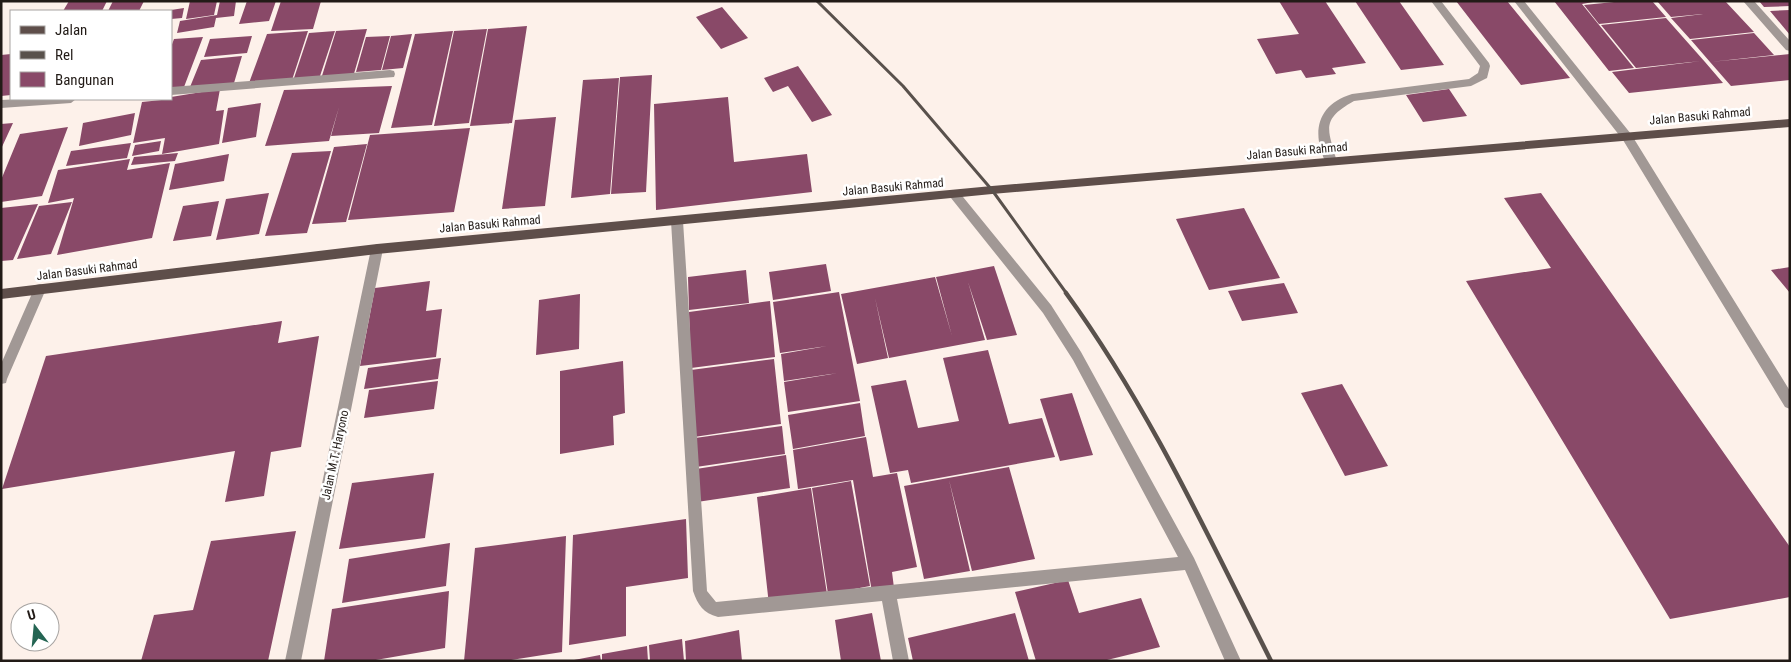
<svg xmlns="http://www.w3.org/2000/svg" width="1791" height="662" font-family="'Roboto Condensed',sans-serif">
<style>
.building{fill:#894968}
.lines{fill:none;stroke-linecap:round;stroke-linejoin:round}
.minor{fill:#a19895;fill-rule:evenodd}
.major{fill:#5e4e4a;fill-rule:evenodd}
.rail-far1{stroke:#59514c;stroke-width:3}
.rail{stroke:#59514c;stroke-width:4.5}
.labels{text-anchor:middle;stroke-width:5;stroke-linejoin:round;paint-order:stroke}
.street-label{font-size:12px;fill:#221b17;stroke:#fff}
</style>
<rect width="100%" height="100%" fill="#fdf1ea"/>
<path class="building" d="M 69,1 L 107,1 L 102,11 L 63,11 Z
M 113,1 L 144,1 L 139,11 L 108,11 Z
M 190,1 L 217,1 L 214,15 L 186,19 Z
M 220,1 L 236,1 L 234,16 L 216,18 L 214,27 L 177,33 L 180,21 L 217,15 Z
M 247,1 L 276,1 L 269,21 L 239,24 Z
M 281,1 L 321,1 L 313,29 L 271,31 Z
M 1279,1 L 1325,1 L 1366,63 L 1332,68 L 1336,74 L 1306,78 L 1301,70 L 1276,74 L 1257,39 L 1299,34 Z
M 1355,1 L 1399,1 L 1444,65 L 1401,70 Z
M 1456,1 L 1507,1 L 1570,78 L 1521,85 Z
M 1554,1 L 1599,1 L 1582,4 L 1634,68 L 1609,71 Z
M 1624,1 L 1652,1 L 1666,17 L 1599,24 L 1584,5 Z
M 1657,1 L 1725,1 L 1754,32 L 1690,39 L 1671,18 L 1703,14 L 1671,17 Z
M 1759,1 L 1790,1 L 1790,6 L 1764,7 Z
M 722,7 L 748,38 L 721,49 L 696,17 Z
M 184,8 L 182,18 L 171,19 L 171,10 Z
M 1790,10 L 1790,35 L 1770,11 Z
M 1666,18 L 1705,62 L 1723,83 L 1629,93 L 1612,72 L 1701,61 L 1636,68 L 1601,25 Z
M 527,26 L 512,123 L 470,126 L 488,29 Z
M 367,29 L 353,77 L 321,79 L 336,31 Z
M 487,29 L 469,123 L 434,126 L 454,31 Z
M 308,31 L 292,80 L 249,83 L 267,34 Z
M 335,31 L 319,79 L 293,81 L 309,33 Z
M 453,31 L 432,125 L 391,128 L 415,34 Z
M 1754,33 L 1774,55 L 1710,62 L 1691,40 Z
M 412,34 L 403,68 L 382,70 L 391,36 Z
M 252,36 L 247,53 L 204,57 L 210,39 Z
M 390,36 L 381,70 L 356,72 L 366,37 Z
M 203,37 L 184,87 L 171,88 L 171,47 L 174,39 Z
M 11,54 L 11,95 L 1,96 L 1,55 Z
M 1790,54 L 1790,80 L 1731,86 L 1710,62 Z
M 242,56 L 234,83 L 190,87 L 201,60 Z
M 798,66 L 832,115 L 812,122 L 788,86 L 773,92 L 764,78 Z
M 652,75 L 646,192 L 611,194 L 620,77 Z
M 619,78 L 610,194 L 571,198 L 583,80 Z
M 392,86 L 379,133 L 331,136 L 339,107 L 329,141 L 265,146 L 284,90 Z
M 220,89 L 216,111 L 224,110 L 219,144 L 162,154 L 165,138 L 133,143 L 142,102 L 171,99 L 171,97 Z
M 1449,89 L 1467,116 L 1423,122 L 1406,95 Z
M 728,97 L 734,162 L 807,154 L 812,192 L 656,210 L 654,104 Z
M 261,103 L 256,137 L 222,143 L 228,108 Z
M 135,113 L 131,135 L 79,146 L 83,123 Z
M 556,117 L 545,206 L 502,209 L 515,120 Z
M 13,123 L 1,149 L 1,124 Z
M 68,127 L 42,196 L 1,202 L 1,180 L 20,134 Z
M 470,128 L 454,212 L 348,220 L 370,135 Z
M 161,141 L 159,151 L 132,156 L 135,145 Z
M 131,143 L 127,158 L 66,166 L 71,151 Z
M 367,144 L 346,222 L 312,224 L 334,147 Z
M 331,151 L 307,233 L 265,236 L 292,153 Z
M 178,153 L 175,161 L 131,165 L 134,157 Z
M 229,154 L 224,181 L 169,190 L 175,164 Z
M 130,159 L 127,170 L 170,163 L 152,238 L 57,255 L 74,198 L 48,203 L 58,170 Z
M 269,193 L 259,234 L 216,240 L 226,199 Z
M 1541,193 L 1790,547 L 1790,597 L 1670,619 L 1466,281 L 1551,268 L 1504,198 Z
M 219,201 L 211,236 L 173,241 L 183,206 Z
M 72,202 L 51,254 L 17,259 L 39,206 Z
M 38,204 L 13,260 L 1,261 L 1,208 Z
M 1244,208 L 1280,278 L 1209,290 L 1176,219 Z
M 826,264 L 831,291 L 773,300 L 769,272 Z
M 994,266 L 1017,335 L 987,340 L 968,282 L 985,340 L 889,358 L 875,298 L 888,358 L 857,364 L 841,294 L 935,277 L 952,336 L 936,277 Z
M 1790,267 L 1790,293 L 1771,270 Z
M 746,270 L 749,303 L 689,310 L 688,277 Z
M 430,281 L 426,311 L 442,309 L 436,357 L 360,366 L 375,288 Z
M 1284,283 L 1298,313 L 1242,321 L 1228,291 Z
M 839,292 L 860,401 L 788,412 L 784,382 L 838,373 L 784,381 L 781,354 L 827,346 L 780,353 L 773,302 Z
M 580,294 L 579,349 L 536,355 L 539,300 Z
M 770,301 L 775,357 L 691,368 L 689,312 Z
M 282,321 L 278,343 L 319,336 L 301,447 L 271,452 L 264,496 L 225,502 L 235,451 L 2,489 L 46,356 Z
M 988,350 L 1009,424 L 1042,418 L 1055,457 L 911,483 L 908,470 L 890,473 L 871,386 L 906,380 L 918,428 L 959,421 L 943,358 Z
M 441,358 L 438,379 L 364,389 L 368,368 Z
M 774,359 L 781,424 L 694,437 L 691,370 Z
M 623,361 L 625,413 L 613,416 L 614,445 L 560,454 L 560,371 Z
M 438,381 L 434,409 L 364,418 L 369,390 Z
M 1342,384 L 1388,466 L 1345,476 L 1301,393 Z
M 1072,393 L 1093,455 L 1060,461 L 1040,399 Z
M 860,403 L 865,436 L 793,449 L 788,415 Z
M 782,426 L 785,454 L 696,467 L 695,438 Z
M 866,437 L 873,477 L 897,473 L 917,567 L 892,572 L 894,588 L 872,592 L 853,480 L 798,489 L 793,450 Z
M 786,455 L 790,488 L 697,502 L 696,469 Z
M 1009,467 L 1035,559 L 972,571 L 949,480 L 970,571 L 924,579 L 904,486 Z
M 434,473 L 425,538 L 339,549 L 352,483 Z
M 851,481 L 870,586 L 828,594 L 812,488 Z
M 811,488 L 827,594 L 769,605 L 757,497 Z
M 686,519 L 688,578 L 626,587 L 626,636 L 569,645 L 573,535 Z
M 296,531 L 268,661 L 141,661 L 154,615 L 193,610 L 211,541 Z
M 566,536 L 562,652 L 505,661 L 464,661 L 475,548 Z
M 450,543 L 446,586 L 342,603 L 349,559 Z
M 1068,580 L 1079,613 L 1141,598 L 1160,647 L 1103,661 L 1036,661 L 1015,592 Z
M 449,591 L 445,648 L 370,661 L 324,661 L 332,609 Z
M 872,613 L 881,661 L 841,661 L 835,620 Z
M 1015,613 L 1029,661 L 913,661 L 908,638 Z
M 739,630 L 742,661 L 686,661 L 685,641 Z
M 682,639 L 684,661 L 650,661 L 649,645 Z
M 647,646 L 648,661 L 602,661 L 602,654 Z
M 600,655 L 601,661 L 574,661 L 574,660 Z"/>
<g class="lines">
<path class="minor" d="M 1431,1 L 1441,1 L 1489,63 L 1490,66 L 1487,78 L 1471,86 L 1354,101 C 1320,120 1328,129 1337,162 L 1335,165 L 1327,165 C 1311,134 1316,105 1352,94 L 1469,79 L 1478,73 L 1480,66 Z
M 1514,1 L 1524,1 L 1631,134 L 1790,391 L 1790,409 L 1785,407 L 1623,140 Z
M 1743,1 L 1754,1 L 1790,41 L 1790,51 L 1786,50 Z
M 390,70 L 394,71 L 395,74 L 394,77 L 171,95 L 171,87 Z
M 22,99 L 76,99 L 71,103 L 1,108 L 1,100 Z
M 955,191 L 959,192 L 1051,305 L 1081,352 L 1194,558 L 1241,661 L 1225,661 L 1185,570 L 897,599 L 909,661 L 893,661 L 882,601 L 718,617 C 703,613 698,605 693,591 L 671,221 L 677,217 L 683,221 L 707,591 L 716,602 L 1178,557 L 1073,360 L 1043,313 L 951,198 L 949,195 Z
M 377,244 L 381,246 L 383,249 L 301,661 L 285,661 L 371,249 L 373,246 Z
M 40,284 L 44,285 L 46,289 L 7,379 L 6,383 L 1,384 L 1,364 L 34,289 L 36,285 Z"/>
<path class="major" d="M 1790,119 L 1790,127 L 992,194 L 377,254 L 1,299 L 1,289 L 377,244 L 992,186 Z"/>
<path class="rail-far1" d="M 817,1 L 903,86 L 992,190 L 1067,294"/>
<path class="rail" d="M 1066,293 C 1149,407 1208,536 1271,661"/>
</g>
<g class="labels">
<g class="street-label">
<text transform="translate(1700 116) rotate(-5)" y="4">Jalan Basuki Rahmad</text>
<text transform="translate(1297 151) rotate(-5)" y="4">Jalan Basuki Rahmad</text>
<text transform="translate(893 187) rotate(-5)" y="4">Jalan Basuki Rahmad</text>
<text transform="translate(490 224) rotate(-5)" y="4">Jalan Basuki Rahmad</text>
<text transform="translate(87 270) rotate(-7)" y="4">Jalan Basuki Rahmad</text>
<text transform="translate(335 455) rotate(-78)" y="4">Jalan M.T. Haryono</text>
</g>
</g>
<rect width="1791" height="662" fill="none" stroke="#221b17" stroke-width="5"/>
<rect x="10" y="10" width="162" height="90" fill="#ffffff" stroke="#a7a4a2"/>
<rect x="20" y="26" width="25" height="8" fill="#5e4e4a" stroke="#a7a4a2"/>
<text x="55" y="35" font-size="15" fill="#221b17">Jalan</text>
<rect x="20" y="51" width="25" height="8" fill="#59514c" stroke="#a7a4a2"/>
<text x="55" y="60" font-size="15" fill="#221b17">Rel</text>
<rect x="20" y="72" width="25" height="15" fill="#894968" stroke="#a7a4a2"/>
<text x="55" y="85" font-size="15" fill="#221b17">Bangunan</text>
<g transform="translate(35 627) rotate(344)"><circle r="24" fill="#ffffff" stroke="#a7a4a2"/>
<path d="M0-4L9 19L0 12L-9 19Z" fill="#246553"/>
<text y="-8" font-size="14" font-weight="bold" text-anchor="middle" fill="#221b17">U</text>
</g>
</svg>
